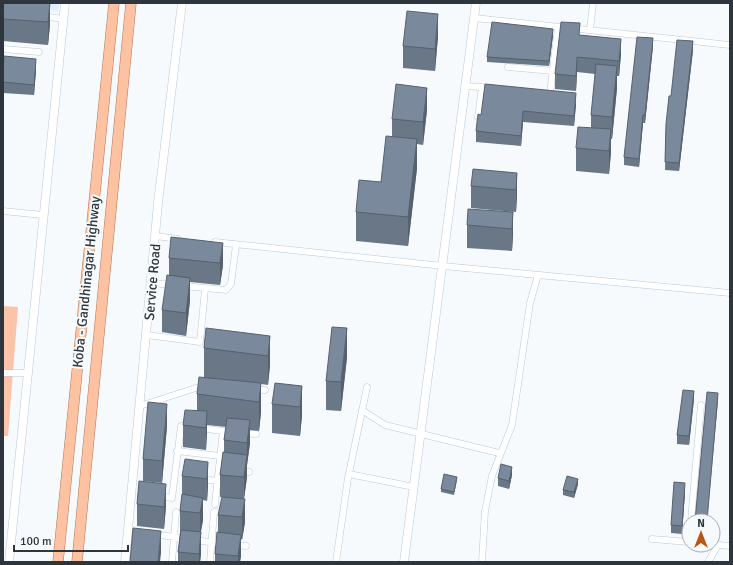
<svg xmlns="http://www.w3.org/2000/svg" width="733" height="565" font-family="Signika,sans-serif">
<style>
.built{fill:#e1effe}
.green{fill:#fbc4a8}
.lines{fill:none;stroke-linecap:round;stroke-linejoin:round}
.minor-casing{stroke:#b8c9dc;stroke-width:7}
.tertiary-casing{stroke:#b8c9dc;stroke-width:9}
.primary-casing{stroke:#b47656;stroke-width:11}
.minor{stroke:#fff;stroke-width:6}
.tertiary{stroke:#fff;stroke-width:8}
.primary{stroke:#fdc2a2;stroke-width:10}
.wall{fill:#697786}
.shaded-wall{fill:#55616d}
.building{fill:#7a8a9c;stroke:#55616d}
.labels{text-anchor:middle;stroke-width:4;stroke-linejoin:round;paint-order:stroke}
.street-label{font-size:14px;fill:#2e353c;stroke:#f6fafd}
</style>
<rect width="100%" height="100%" fill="#f6fafd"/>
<path class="built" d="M 3,3 L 59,3 L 58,11 L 3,5 Z"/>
<path class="green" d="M 3,306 L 18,307 L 8,436 L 3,436 Z"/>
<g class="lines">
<g class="minor-casing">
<path id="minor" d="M 42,16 L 63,19
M 474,18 L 730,45
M 590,30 L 593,3
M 3,49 L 39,52
M 508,67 L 553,71
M 465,86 L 492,88
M 550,94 L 558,27
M 478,117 L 482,87
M 3,211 L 43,215
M 156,236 L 178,239
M 215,242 L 443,266 L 730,293
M 152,283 L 172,285
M 183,286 L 226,290 L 231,284 L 236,245
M 147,335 L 200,342 L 205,289
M 3,373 L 27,373
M 252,389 L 265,390
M 140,406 L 205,385
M 362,410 L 385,425 L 499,453
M 199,428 L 223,431 L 215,504
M 243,433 L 256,434
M 177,451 L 220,456
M 239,471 L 249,472
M 349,474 L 414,487
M 200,479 L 218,481
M 159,496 L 172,498 L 181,426 L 190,427
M 691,521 L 701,405
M 153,534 L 223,544
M 652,539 L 689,542
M 233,545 L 246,546
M 172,562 L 176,512
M 210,562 L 214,512 L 226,513
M 336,562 L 348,478 L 367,387
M 482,562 L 485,511 L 492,476 L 512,425 L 530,303 L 538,275
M 708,562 L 718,545 L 730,546"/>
</g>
<g class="tertiary-casing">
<path id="tertiary" d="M 9,562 L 65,3
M 125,562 L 158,203 L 182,3
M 404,562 L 476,3"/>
</g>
<g class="primary-casing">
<path id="primary" d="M 58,562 L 114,3
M 77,562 L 131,3"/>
</g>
<use href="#minor" class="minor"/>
<use href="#tertiary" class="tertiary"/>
<use href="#primary" class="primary"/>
</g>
<path class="wall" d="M 3,3 L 50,3 L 50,24 L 48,45 L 3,41 Z
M 553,35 L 549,66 L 487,62 L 487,57 Z
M 580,35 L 621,54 L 619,76 L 617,76 L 617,88 L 612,139 L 611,139 L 611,152 L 609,174 L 576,171 L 576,148 L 591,128 L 591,115 L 595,74 L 577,72 L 576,91 L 555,89 L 555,74 Z
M 438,36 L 435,71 L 403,68 L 403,46 Z
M 653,46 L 645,123 L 643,123 L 639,167 L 624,165 L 624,157 Z
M 693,50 L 679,171 L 665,170 L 666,124 L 671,96 Z
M 36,70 L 34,95 L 3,93 L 3,71 Z
M 576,104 L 574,126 L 523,122 L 521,146 L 476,142 L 476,131 L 481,115 Z
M 427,110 L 423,145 L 417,144 L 417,168 L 408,246 L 356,241 L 356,212 L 381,182 L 392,136 L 392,119 Z
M 517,173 L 517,195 L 516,212 L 471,208 L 471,186 Z
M 513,212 L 513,234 L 512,251 L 467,248 L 467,225 Z
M 223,243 L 223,265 L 220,285 L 190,282 L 190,300 L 186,336 L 162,332 L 162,310 L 169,276 L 169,258 Z
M 270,336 L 270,365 L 268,385 L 261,384 L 261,412 L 259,431 L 250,430 L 250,443 L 247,465 L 247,477 L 244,499 L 220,497 L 220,475 L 224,452 L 224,440 L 226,427 L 207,425 L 206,450 L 183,447 L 183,425 L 197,411 L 197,394 L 204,377 L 204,348 Z
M 347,357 L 341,411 L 326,410 L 326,381 Z
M 302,386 L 302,415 L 300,436 L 272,433 L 272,404 Z
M 694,399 L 689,445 L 677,444 L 677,435 Z
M 167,426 L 162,483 L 143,481 L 143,459 Z
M 208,462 L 208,485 L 207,501 L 203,500 L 203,520 L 201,532 L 201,554 L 200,562 L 178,562 L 178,552 L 180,533 L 180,511 L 182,494 L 182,476 Z
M 512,475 L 509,489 L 498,486 L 498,478 Z
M 457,480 L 454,495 L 441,492 L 441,489 Z
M 578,484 L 574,498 L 563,495 L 563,490 Z
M 685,492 L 682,534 L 671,533 L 671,525 Z
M 245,499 L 245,522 L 242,540 L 241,539 L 240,562 L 215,562 L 215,554 L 218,532 L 218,515 Z
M 137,504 L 166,506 L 164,529 L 137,526 Z"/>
<path class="shaded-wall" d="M 50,3 L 50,24 L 48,45 L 48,22 Z
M 438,14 L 438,36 L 435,71 L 435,49 Z
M 553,29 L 553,35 L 549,66 L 549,61 Z
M 653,38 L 653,46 L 645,123 L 645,115 Z
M 621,39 L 621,54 L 619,76 L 619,61 Z
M 693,41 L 693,50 L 679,171 L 679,163 Z
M 577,57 L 577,72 L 576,91 L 576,76 Z
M 36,59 L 36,70 L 34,95 L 34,85 Z
M 617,66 L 617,88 L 612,139 L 612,117 Z
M 427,88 L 427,110 L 423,145 L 423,122 Z
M 576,93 L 576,104 L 574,126 L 574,116 Z
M 523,111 L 523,122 L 521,146 L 521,136 Z
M 643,115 L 643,123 L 639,167 L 639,159 Z
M 611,129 L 611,152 L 609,174 L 609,151 Z
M 417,139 L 417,168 L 408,246 L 408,217 Z
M 517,173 L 517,195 L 516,212 L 516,190 Z
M 513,212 L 513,234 L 512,251 L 512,229 Z
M 223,243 L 223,265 L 220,285 L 220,263 Z
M 190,278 L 190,300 L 186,336 L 186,313 Z
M 347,328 L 347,357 L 341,411 L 341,382 Z
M 270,336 L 270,365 L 268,385 L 268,356 Z
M 261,383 L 261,412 L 259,431 L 259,402 Z
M 302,386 L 302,415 L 300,436 L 300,407 Z
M 694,391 L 694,399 L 689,445 L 689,436 Z
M 718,393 L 718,401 L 707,521 Z
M 167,404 L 167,426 L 162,483 L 162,461 Z
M 207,411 L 207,434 L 206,450 L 206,428 Z
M 250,420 L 250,443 L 247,465 L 247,443 Z
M 247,455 L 247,477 L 244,499 L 244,477 Z
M 208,462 L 208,485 L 207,501 L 207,479 Z
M 512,467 L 512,475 L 509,489 L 509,481 Z
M 578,479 L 578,484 L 574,498 L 574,492 Z
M 685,483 L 685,492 L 682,534 L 682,526 Z
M 166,484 L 166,506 L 164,529 L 164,507 Z
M 203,498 L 203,520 L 200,535 L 200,513 Z
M 245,499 L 245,522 L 242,540 L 242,517 Z
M 161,531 L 161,553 L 160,562 L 158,562 Z
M 201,532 L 201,554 L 200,562 L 199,562 L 199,554 Z
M 241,535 L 241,557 L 240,562 L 238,562 L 238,556 Z"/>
<path class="building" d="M 3,3 L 50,3 L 48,22 L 3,19 Z
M 407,11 L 438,14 L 435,49 L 403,46 Z
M 492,22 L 553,29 L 549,61 L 487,57 Z
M 561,22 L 580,23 L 579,35 L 621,39 L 619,61 L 577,57 L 576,76 L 555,74 Z
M 637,37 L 653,38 L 645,115 L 643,115 L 639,159 L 624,157 Z
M 677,40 L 693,41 L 679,163 L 665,162 L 666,124 L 669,96 L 671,96 Z
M 4,56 L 36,59 L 34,85 L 3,82 L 3,71 Z
M 596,64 L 617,66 L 612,117 L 591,115 Z
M 396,84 L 427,88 L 423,122 L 392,119 Z
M 485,84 L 576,93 L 574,116 L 523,111 L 521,136 L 476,131 L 478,114 L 481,115 Z
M 578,127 L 611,129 L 609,151 L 576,148 Z
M 386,136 L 417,139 L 408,217 L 356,212 L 359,180 L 381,182 Z
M 473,169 L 517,173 L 516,190 L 471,186 Z
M 468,209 L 513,212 L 512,229 L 467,225 Z
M 171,237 L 223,243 L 220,263 L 169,258 Z
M 167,275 L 190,278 L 186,313 L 162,310 Z
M 332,327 L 347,328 L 341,382 L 326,381 Z
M 206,328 L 270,336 L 268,356 L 204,348 Z
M 199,377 L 261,383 L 259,402 L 197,394 Z
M 275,383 L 302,386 L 300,407 L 272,404 Z
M 683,390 L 694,391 L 689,436 L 677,435 Z
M 707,392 L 718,393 L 707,521 L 695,521 Z
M 148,402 L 167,404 L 162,461 L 143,459 Z
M 185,410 L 207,411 L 206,428 L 183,425 Z
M 227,418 L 250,420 L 247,443 L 224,440 Z
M 223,452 L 247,455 L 244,477 L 220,475 Z
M 185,459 L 208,462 L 207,479 L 182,476 Z
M 501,464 L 512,467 L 509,481 L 498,478 Z
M 444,474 L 457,477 L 454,492 L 441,489 Z
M 567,476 L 578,479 L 574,492 L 563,490 Z
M 139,481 L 166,484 L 164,507 L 137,504 Z
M 674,482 L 685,483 L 682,526 L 671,525 Z
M 182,494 L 203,498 L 200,513 L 180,511 Z
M 222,497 L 245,499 L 242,517 L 218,515 Z
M 133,528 L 161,531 L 158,562 L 130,562 Z
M 181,530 L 201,532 L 199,554 L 178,552 Z
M 217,532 L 241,535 L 238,556 L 215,554 Z"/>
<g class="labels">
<g class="street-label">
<text transform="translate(86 282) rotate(-84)" y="5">Koba - Gandhinagar Highway</text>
<text transform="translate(152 282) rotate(-85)" y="5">Service Road</text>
</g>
</g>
<rect width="733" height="565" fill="none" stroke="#2e353c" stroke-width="8"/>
<g transform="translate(701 533)"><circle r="19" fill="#f6fafd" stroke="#a6abb0"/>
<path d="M0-3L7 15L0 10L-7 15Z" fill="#b75615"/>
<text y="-6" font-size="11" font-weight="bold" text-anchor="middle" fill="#2e353c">N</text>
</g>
<path d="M14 545v6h114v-6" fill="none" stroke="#2e353c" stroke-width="2"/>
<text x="20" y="545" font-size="12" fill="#2e353c" stroke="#f6fafd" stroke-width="3" paint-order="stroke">100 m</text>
</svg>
